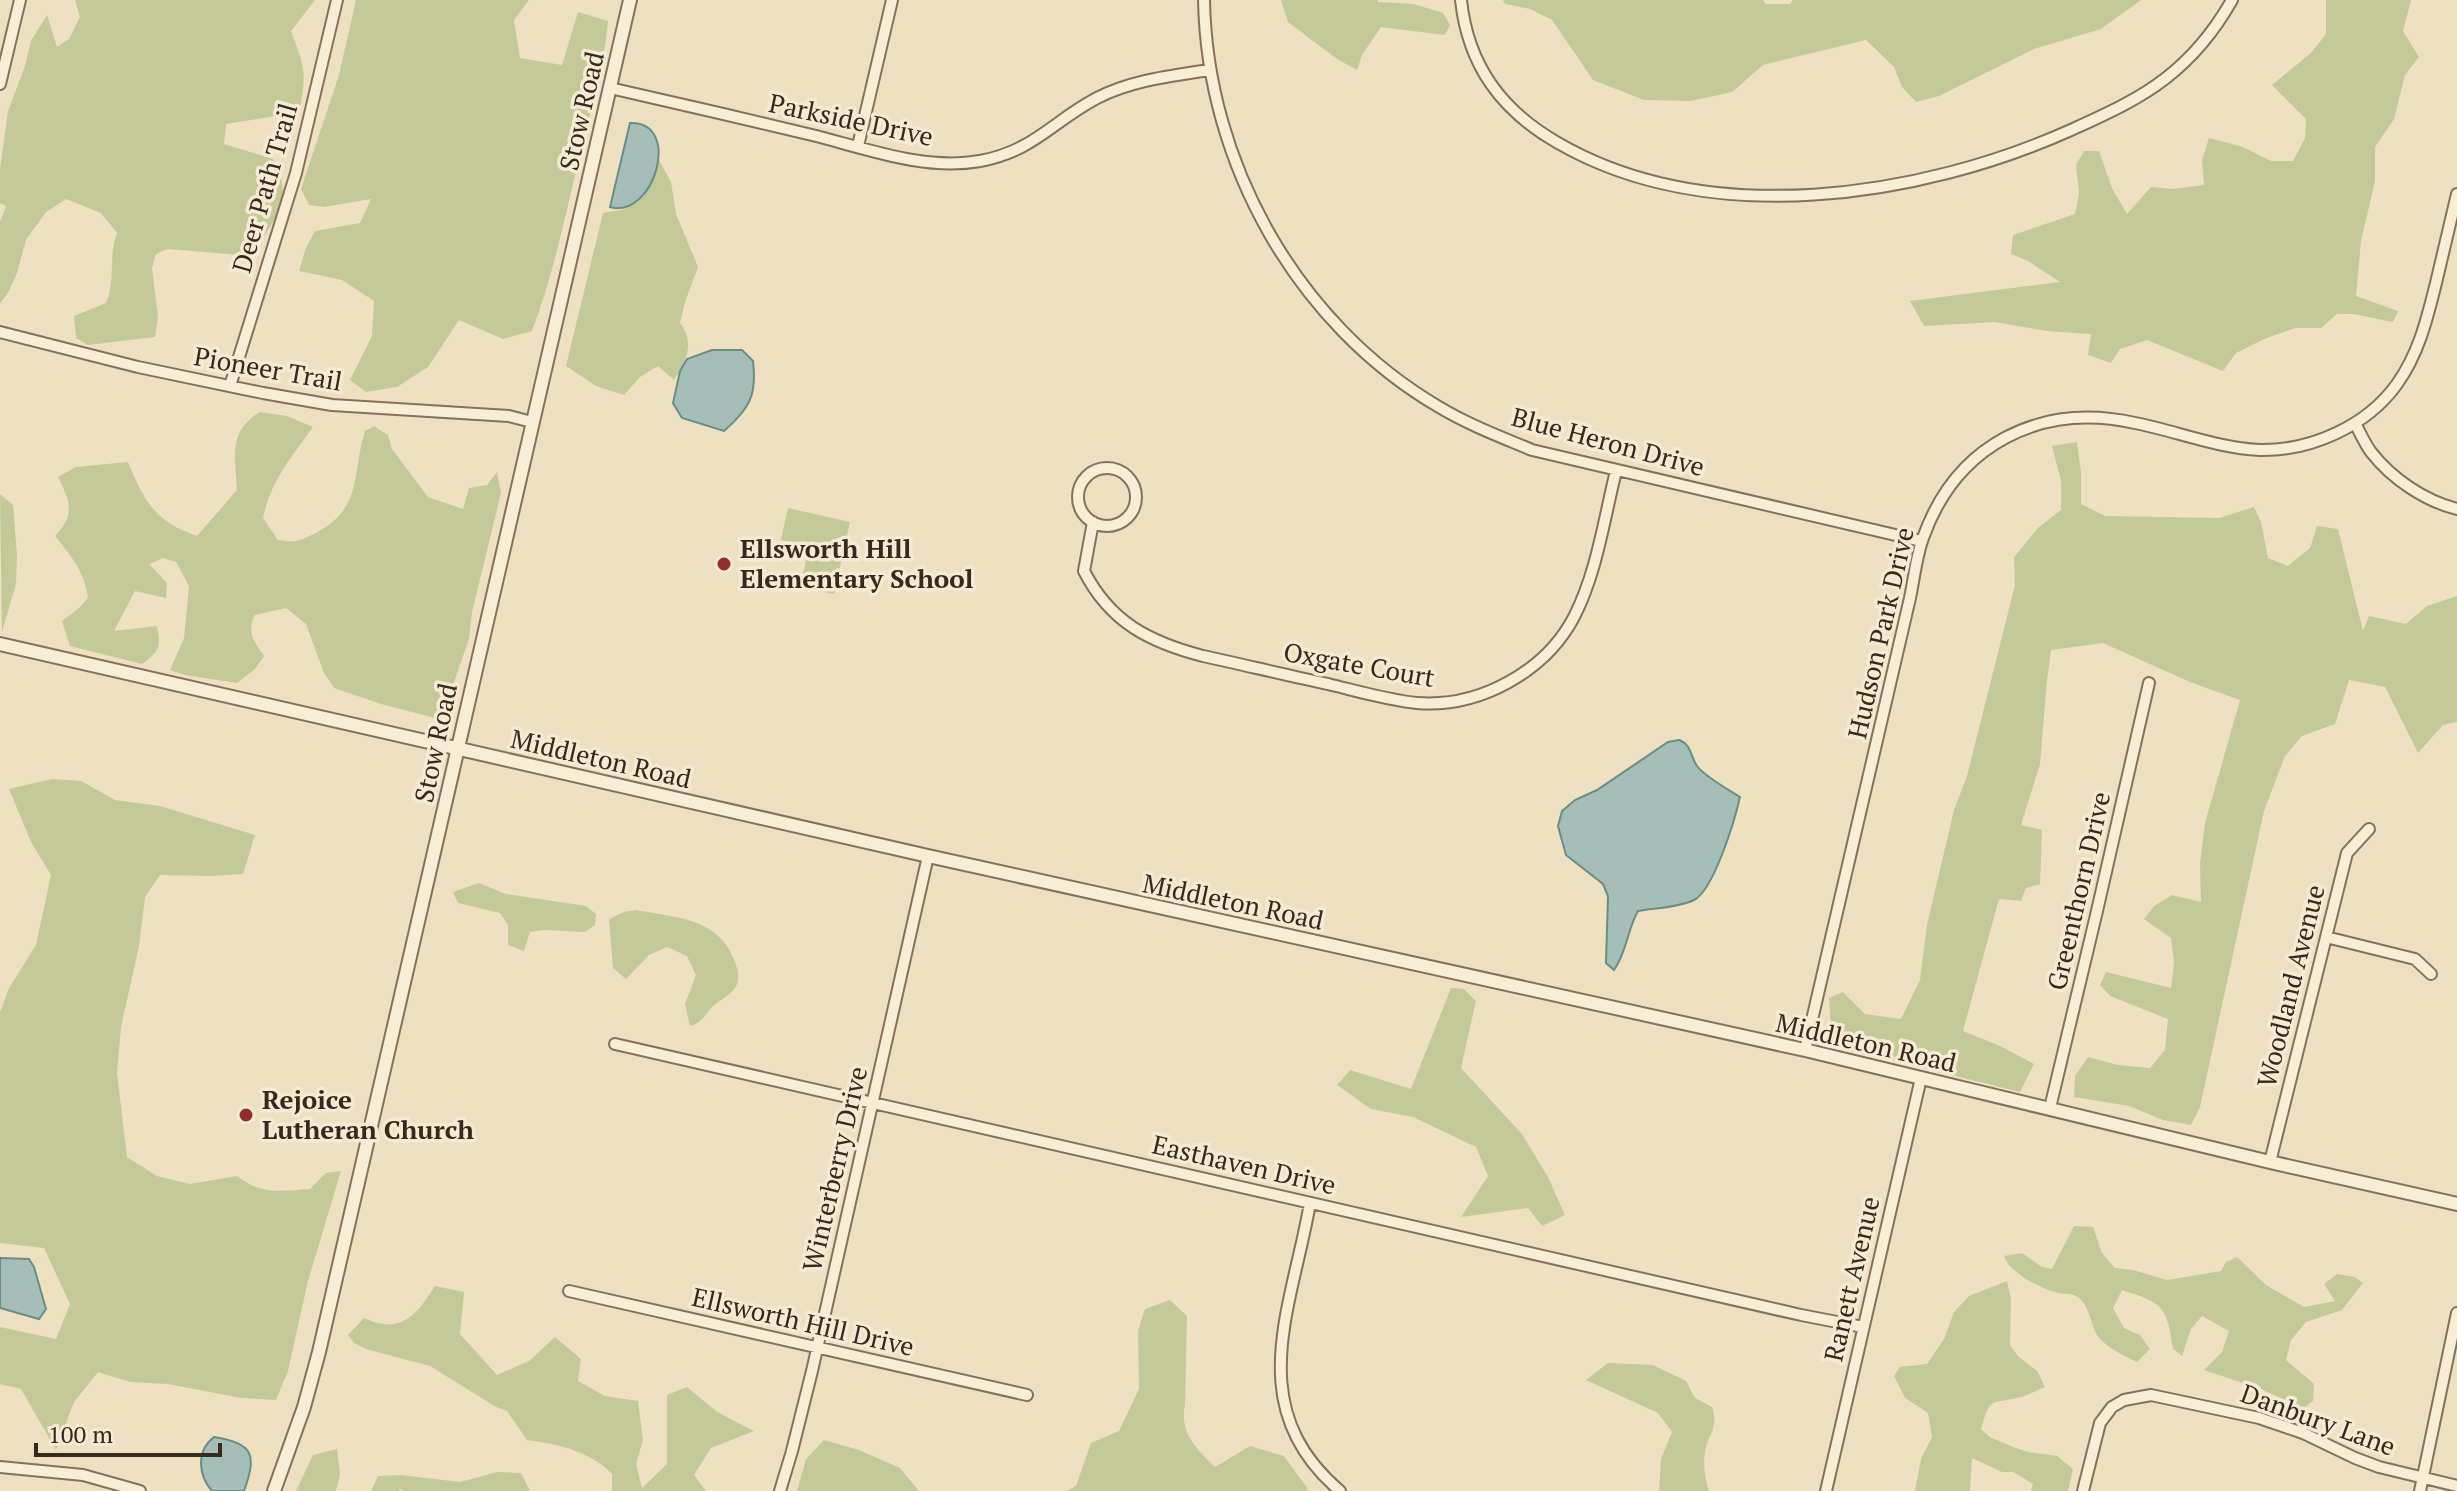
<svg xmlns="http://www.w3.org/2000/svg" width="2457" height="1491" font-family="'PT Serif',serif">
<style>
.green{fill:#c3ca97}
.water{fill:#a5bfb8;stroke:#6c8d85;stroke-width:2}
.lines{fill:none;stroke-linecap:round;stroke-linejoin:round}
.minor-casing{stroke:#86725a;stroke-width:14}
.tertiary-casing{stroke:#86725a;stroke-width:16}
.minor{stroke:#f8eed5;stroke-width:10}
.tertiary{stroke:#f8eed5;stroke-width:12}
.poi-dot{fill:#932d2c;stroke:#f4ebd2;stroke-width:3}
.labels{text-anchor:middle;stroke-width:7;stroke-linejoin:round;paint-order:stroke}
.street-label{font-size:26px;fill:#362a1e;stroke:#f4ebd2}
.poi-label{font-size:26px;font-weight:bold;fill:#362a1e;stroke:#f4ebd2;text-anchor:start}
</style>
<rect width="100%" height="100%" fill="#ede1c2"/>
<path class="green" d="M 75,0 L 315,0 L 291,31 C 304,66 307,71 300,108 L 282,115 L 226,124 L 224,144 L 273,159 L 280,169 L 283,190 L 280,211 L 252,256 L 168,249 L 156,254 L 152,268 L 158,316 L 155,337 L 88,345 L 76,338 L 74,316 L 106,303 C 116,281 108,256 117,233 L 101,213 L 66,199 L 46,212 L 26,240 L 17,273 L 9,291 L 0,304 L 0,222 L 6,206 L 0,203 L 0,169 L 8,111 L 25,66 L 31,41 L 47,15 L 57,47 L 69,39 L 80,17 Z
M 356,0 L 529,0 L 514,20 L 520,58 L 562,65 L 578,12 L 608,21 C 604,68 590,113 579,159 C 565,217 553,276 532,331 L 503,339 L 459,320 L 428,367 L 397,387 L 366,392 L 350,380 L 372,336 L 374,301 L 342,280 L 299,271 L 306,248 L 315,231 L 360,223 L 371,199 L 324,207 L 309,205 L 301,189 L 339,75 Z
M 1281,0 L 1378,0 L 1378,2 L 1414,4 L 1443,13 L 1450,25 L 1445,35 L 1381,27 L 1362,55 L 1357,70 L 1337,59 L 1288,22 Z
M 1503,0 L 1763,0 L 1766,4 L 1790,4 L 1793,0 L 2141,0 L 2101,29 L 2034,49 L 1939,96 L 1916,102 L 1902,87 L 1894,67 L 1866,40 L 1763,65 L 1732,92 L 1691,101 L 1644,100 L 1593,80 L 1552,20 L 1530,9 L 1505,4 Z
M 2326,0 L 2411,0 L 2403,31 L 2419,57 L 2405,75 L 2394,119 L 2375,147 L 2375,181 L 2361,241 L 2356,296 L 2398,311 L 2393,322 L 2353,314 L 2337,314 L 2321,328 L 2295,328 L 2264,339 L 2236,353 L 2223,371 L 2147,340 L 2120,349 L 2111,363 L 2088,355 L 2091,334 L 2047,331 L 1995,322 L 1924,326 L 1910,301 L 2060,282 L 2028,261 L 2011,254 L 2013,235 L 2075,214 L 2079,193 L 2076,165 L 2084,151 L 2099,151 L 2112,188 L 2127,214 L 2151,187 L 2173,189 L 2204,185 L 2202,160 L 2209,138 L 2243,147 L 2271,161 L 2293,161 L 2305,138 L 2306,119 L 2272,85 L 2311,53 L 2326,34 Z
M 658,158 L 671,182 L 676,214 L 698,267 L 685,302 L 680,323 C 695,343 687,361 674,380 L 658,366 L 640,377 L 624,395 L 596,386 L 566,366 L 603,213 C 612,211 621,211 629,207 C 647,200 656,175 658,158 Z
M 260,412 L 287,416 L 313,427 C 290,460 272,478 263,518 L 278,540 C 296,543 298,541 314,534 C 364,508 351,476 365,431 L 374,426 L 388,435 L 392,449 L 428,497 L 463,509 L 469,488 L 487,485 L 497,472 L 501,493 L 472,612 L 469,639 L 447,702 L 435,718 L 381,704 L 334,688 L 324,673 L 306,624 L 286,608 L 255,615 C 246,631 254,642 264,656 L 255,669 L 237,683 L 185,675 L 170,670 L 184,638 L 189,586 L 176,562 L 163,558 L 149,564 L 167,583 L 166,598 L 135,591 L 114,631 L 157,626 C 161,647 160,651 142,664 L 70,646 L 62,621 L 79,608 L 88,598 C 85,572 71,556 55,536 C 75,514 71,503 58,477 L 76,467 L 128,462 C 144,501 155,522 197,536 L 237,490 C 235,457 228,431 260,412 Z
M 2077,442 L 2081,472 L 2081,504 L 2105,516 L 2219,518 L 2254,507 L 2261,522 L 2268,558 L 2288,566 L 2310,548 L 2317,526 L 2338,529 L 2363,631 L 2369,616 L 2406,624 L 2427,606 L 2457,596 L 2457,722 L 2443,725 L 2418,753 L 2385,687 L 2349,680 L 2335,724 L 2302,736 L 2285,756 L 2264,811 L 2200,1107 L 2191,1125 L 2163,1120 L 2129,1106 L 2074,1097 L 2075,1076 L 2088,1057 L 2118,1065 L 2150,1068 L 2165,1050 L 2168,1019 L 2110,996 L 2100,985 L 2106,972 L 2171,988 L 2174,962 L 2171,938 L 2144,919 L 2154,906 L 2172,895 L 2201,902 L 2200,863 L 2205,823 L 2240,700 L 2190,682 L 2103,643 L 2051,650 L 2047,680 L 2040,764 L 2021,825 L 2042,830 L 2040,884 L 2026,888 L 2021,901 L 1999,899 L 1963,1031 L 2000,1046 L 2034,1064 L 2020,1092 L 1855,1051 L 1832,1040 L 1829,998 L 1843,992 L 1865,1014 L 1901,1019 L 1920,980 L 1927,925 L 1954,810 L 1967,776 L 2015,585 L 2014,557 L 2039,527 L 2061,510 L 2061,481 L 2052,446 Z
M 0,494 L 13,505 L 17,555 L 16,584 L 2,632 Z
M 788,508 L 850,522 L 834,594 L 816,590 L 801,582 L 809,547 L 781,540 Z
M 52,779 L 81,781 L 115,800 L 160,806 L 255,835 L 243,874 L 211,876 L 160,875 L 145,897 L 139,946 L 121,1027 L 117,1073 L 127,1157 L 157,1176 L 190,1184 L 237,1176 C 261,1195 281,1191 310,1189 L 326,1173 L 341,1171 L 308,1281 L 288,1371 L 276,1400 L 241,1398 L 168,1384 L 130,1382 L 98,1372 L 74,1402 L 56,1450 L 21,1389 L 0,1384 L 0,1327 L 56,1339 L 70,1304 L 44,1248 L 0,1243 L 0,1012 L 9,988 L 36,945 L 51,875 L 31,842 L 9,789 Z
M 479,883 L 506,894 L 586,906 L 596,914 L 595,925 L 585,932 L 545,930 L 530,932 L 524,951 L 508,945 L 508,925 L 500,913 L 458,903 L 453,892 Z
M 636,910 C 679,918 723,918 737,968 C 742,986 732,993 718,1002 C 707,1009 704,1023 690,1026 L 685,1004 L 696,975 L 687,956 L 667,947 L 649,955 L 626,979 L 613,968 L 609,919 L 624,912 Z
M 1451,988 L 1464,989 L 1476,1001 L 1461,1068 L 1522,1134 L 1548,1177 L 1565,1215 L 1542,1226 L 1528,1208 L 1461,1217 L 1488,1176 L 1476,1147 L 1413,1117 L 1371,1109 L 1337,1085 L 1350,1070 L 1411,1089 Z
M 2074,1226 L 2093,1227 L 2102,1253 L 2115,1268 L 2133,1270 L 2167,1280 L 2221,1271 L 2226,1262 L 2237,1257 L 2266,1285 L 2304,1307 L 2335,1301 L 2324,1284 L 2337,1274 L 2355,1277 L 2363,1283 L 2342,1310 L 2306,1322 L 2291,1340 L 2286,1360 L 2314,1384 L 2313,1401 L 2303,1409 L 2261,1389 L 2204,1370 L 2222,1352 L 2229,1331 L 2202,1316 L 2191,1329 L 2182,1356 L 2173,1349 C 2167,1306 2163,1303 2122,1290 L 2113,1308 L 2124,1328 L 2140,1335 L 2150,1349 L 2137,1362 C 2124,1356 2110,1349 2100,1339 C 2090,1328 2091,1304 2076,1296 C 2070,1293 2065,1295 2058,1293 C 2042,1289 2009,1273 2004,1256 L 2022,1253 L 2042,1267 L 2052,1269 Z
M 2007,1281 L 2011,1299 L 2010,1345 L 2018,1356 L 2037,1371 L 2045,1387 C 2037,1390 2029,1395 2021,1397 C 1992,1405 1991,1394 1981,1429 L 1990,1437 L 2013,1447 L 2028,1452 L 2057,1456 L 2073,1469 L 2068,1491 L 2031,1491 L 2033,1484 L 2013,1472 L 2002,1472 L 1972,1458 L 1970,1491 L 1915,1491 L 1921,1459 L 1932,1437 L 1928,1413 L 1905,1398 L 1894,1376 L 1900,1367 L 1927,1364 L 1944,1339 L 1954,1312 L 1969,1296 Z
M 435,1286 L 464,1292 L 460,1334 L 497,1375 L 529,1361 L 555,1337 L 581,1359 L 578,1381 L 605,1396 L 638,1401 L 643,1440 L 636,1464 L 642,1488 L 667,1464 L 667,1395 L 687,1387 L 717,1412 L 754,1431 L 711,1448 L 694,1475 L 706,1491 L 612,1491 L 612,1474 C 590,1451 558,1444 527,1440 L 507,1411 L 496,1407 L 430,1366 L 366,1349 L 354,1343 L 348,1335 L 364,1318 C 400,1335 416,1316 435,1286 Z
M 1170,1300 L 1187,1316 L 1185,1405 C 1179,1433 1197,1449 1215,1467 L 1250,1446 L 1284,1456 L 1308,1489 L 1306,1491 L 1066,1491 L 1076,1486 L 1091,1443 L 1119,1431 L 1139,1389 L 1138,1331 L 1145,1309 Z
M 1608,1363 L 1653,1365 L 1686,1381 L 1695,1398 L 1712,1407 C 1719,1428 1709,1432 1705,1451 C 1703,1464 1705,1480 1709,1491 L 1659,1491 L 1661,1459 L 1672,1432 L 1658,1413 L 1586,1380 Z
M 824,1440 L 859,1450 L 900,1468 L 919,1491 L 797,1491 L 806,1459 Z
M 337,1449 L 340,1474 L 336,1491 L 296,1491 L 313,1455 Z
M 497,1472 L 521,1473 L 530,1491 L 403,1491 L 400,1489 L 399,1491 L 371,1491 L 378,1476 L 401,1475 L 460,1482 Z"/>
<path class="water" d="M 630,123 C 683,121 654,220 610,207 Z
M 712,350 L 742,350 L 753,361 C 757,395 750,408 724,431 L 682,418 L 673,403 L 680,371 L 687,359 Z
M 1679,740 C 1692,745 1690,756 1697,766 C 1704,776 1729,790 1740,797 C 1735,819 1714,890 1694,900 C 1677,908 1655,908 1638,911 C 1627,930 1627,952 1614,970 L 1606,963 L 1608,896 L 1603,884 L 1566,855 L 1558,826 L 1562,811 L 1575,800 L 1597,790 L 1668,742 Z
M 0,1258 L 29,1259 L 34,1267 L 46,1309 L 39,1319 L 0,1308 Z
M 214,1437 C 254,1443 257,1455 244,1491 L 212,1491 C 198,1475 196,1451 214,1437 Z"/>
<g class="lines">
<g class="minor-casing">
<path id="minor" d="M 1204,0 C 1207,163 1297,324 1439,407 C 1469,425 1501,437 1532,450 L 1921,541
M 1461,0 C 1468,66 1502,111 1558,143 C 1709,230 1919,198 2071,130 C 2104,115 2138,100 2166,78 C 2193,57 2215,30 2232,0
M 0,84 L 20,0
M 610,88 C 677,103 745,119 812,135 C 865,148 924,171 980,161 C 1034,151 1053,121 1097,98 C 1132,80 1171,76 1209,70
M 858,146 L 892,0
M 0,332 L 138,367 L 263,393 L 332,405 L 509,416 L 532,422
M 230,386 L 296,173 L 337,0
M 2355,423 C 2360,433 2365,444 2371,452 C 2392,479 2425,501 2457,509
M1078 497a29 29 0 1 1 58 0a29 29 0 1 1-58 0Z
M 1093,522 L 1084,571 C 1110,622 1149,642 1203,656 C 1244,665 1286,675 1328,684 C 1357,691 1387,700 1417,703 C 1479,708 1545,672 1574,617 C 1597,572 1604,519 1616,471
M 2326,937 L 2415,959 L 2431,974
M 615,1044 L 1801,1315 L 1863,1327
M 1805,1050 L 1910,598 C 1914,579 1916,557 1923,538 C 1956,445 2039,402 2135,423 C 2176,431 2217,448 2260,450 C 2311,451 2367,426 2397,384 C 2419,353 2427,319 2436,283 C 2443,253 2450,224 2457,194
M 2050,1108 L 2097,911 L 2149,683
M 2270,1162 L 2347,853 L 2369,829
M 1310,1203 C 1292,1308 1241,1407 1340,1491
M 569,1291 L 1027,1395
M 0,1467 L 83,1475 L 140,1491
M 780,1491 L 792,1451 L 812,1371 L 928,856
M 1826,1491 L 1921,1078
M 2083,1491 L 2100,1423 L 2112,1407 L 2124,1400 L 2151,1395 L 2259,1418 L 2303,1433 L 2355,1458 L 2379,1467 L 2457,1486
M 2420,1491 L 2457,1313"/>
</g>
<g class="tertiary-casing">
<path id="tertiary" d="M 0,644 L 928,856 L 1805,1050 L 2270,1162 L 2457,1204
M 274,1491 L 304,1407 L 319,1352 L 630,0"/>
</g>
<use href="#minor" class="minor"/>
<use href="#tertiary" class="tertiary"/>
</g>
<g class="poi-dot">
<circle cx="724" cy="564" r="8"/>
<circle cx="246" cy="1115" r="8"/>
</g>
<g class="labels">
<g class="street-label">
<text transform="translate(582 111) rotate(-77)" y="9">Stow Road</text>
<text transform="translate(851 120) rotate(12)" y="9">Parkside Drive</text>
<text transform="translate(265 188) rotate(-74)" y="9">Deer Path Trail</text>
<text transform="translate(268 369) rotate(10)" y="9">Pioneer Trail</text>
<text transform="translate(1608 442) rotate(15)" y="9">Blue Heron Drive</text>
<text transform="translate(1881 633) rotate(-77)" y="9">Hudson Park Drive</text>
<text transform="translate(1359 665) rotate(10)" y="9">Oxgate Court</text>
<text transform="translate(436 743) rotate(-78)" y="9">Stow Road</text>
<text transform="translate(601 759) rotate(13)" y="9">Middleton Road</text>
<text transform="translate(2079 891) rotate(-77)" y="9">Greenthorn Drive</text>
<text transform="translate(1233 902) rotate(12)" y="9">Middleton Road</text>
<text transform="translate(2291 986) rotate(-76)" y="9">Woodland Avenue</text>
<text transform="translate(1866 1043) rotate(13)" y="9">Middleton Road</text>
<text transform="translate(1244 1165) rotate(13)" y="9">Easthaven Drive</text>
<text transform="translate(835 1169) rotate(-77)" y="9">Winterberry Drive</text>
<text transform="translate(1852 1279) rotate(-77)" y="9">Ranett Avenue</text>
<text transform="translate(803 1322) rotate(13)" y="9">Ellsworth Hill Drive</text>
<text transform="translate(2318 1420) rotate(20)" y="9">Danbury Lane</text>
</g>
<g class="poi-label">
<text x="740" y="558">Ellsworth Hill<tspan x="740" dy="30">Elementary School</tspan></text>
<text x="262" y="1109">Rejoice<tspan x="262" dy="30">Lutheran Church</tspan></text>
</g>
</g>
<path d="M36 1443v12h184v-12" fill="none" stroke="#362a1e" stroke-width="4"/>
<text x="48" y="1443" font-size="24" fill="#362a1e" stroke="#f4ebd2" stroke-width="6" paint-order="stroke">100 m</text>
</svg>
